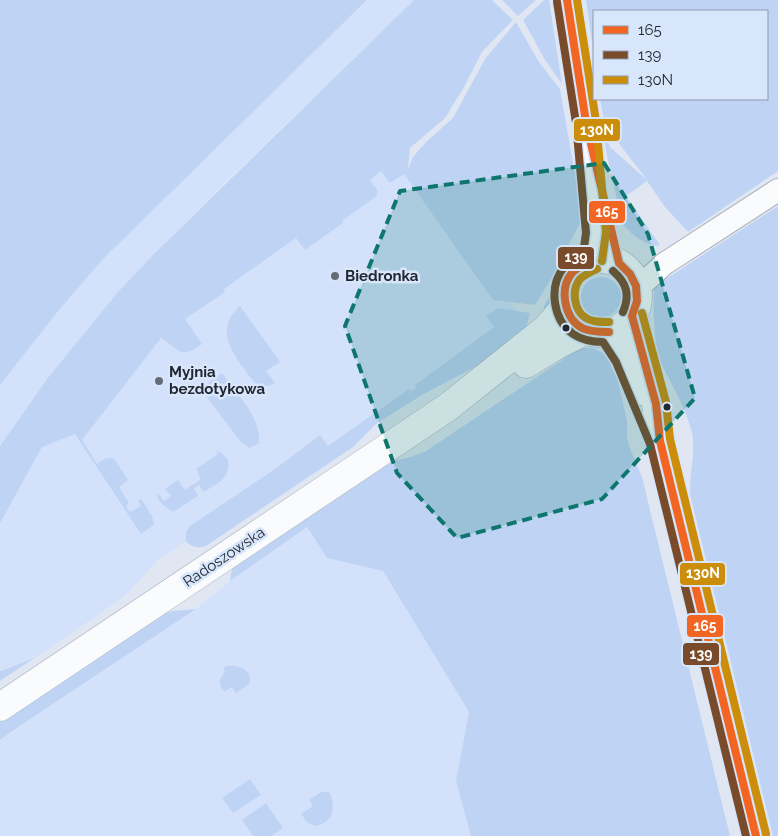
<svg xmlns="http://www.w3.org/2000/svg" width="778" height="836" font-family="Raleway,sans-serif">
<style>
.built{fill:#d3e2fa}
.green{fill:#bfd4f4;fill-rule:evenodd}
.lines{fill:none;stroke-linecap:round;stroke-linejoin:round}
.minor-casing{stroke:#aab1ba;stroke-width:24}
.tertiary-casing{stroke:#aab1ba;stroke-width:29}
.minor{stroke:#fafbfd;stroke-width:22}
.tertiary{stroke:#fafbfd;stroke-width:28}
.bus-1-casing{stroke:#d8e6fb;stroke-width:11}
.bus-2-casing{stroke:#d8e6fb;stroke-width:11}
.bus-3-casing{stroke:#d8e6fb;stroke-width:11}
.bus-1{stroke:#f26522;stroke-width:8}
.bus-2{stroke:#7a4b2a;stroke-width:8}
.bus-3{stroke:#cc8d0a;stroke-width:8}
.marked{fill:#0f766e;fill-opacity:0.2;stroke:#0f766e;stroke-width:4;stroke-dasharray:10 6;stroke-linejoin:round}
.poi-dot{fill:#646b76;stroke:#d8e6fb;stroke-width:2}
.bus-dot{fill:#222832;stroke:#d8e6fb;stroke-width:2}
.labels{text-anchor:middle;stroke-width:5;stroke-linejoin:round;paint-order:stroke}
.poi-label{font-size:15px;font-weight:bold;fill:#222832;stroke:#d8e6fb;text-anchor:start}
.street-label{font-size:15px;fill:#222832;stroke:#d8e6fb}
.line-badge{stroke:#d8e6fb;stroke-width:2}
.badge-label{font-size:14px;text-anchor:middle;font-weight:bold;fill:#fff}
</style>
<rect width="100%" height="100%" fill="#e0e7f3"/>
<path class="built" d="M 368,0 L 414,0 L 233,175 L 154,254 L 117,293 L 47,379 L 0,446 L 0,385 L 59,310 L 104,258 L 167,195 Z
M 357,108 L 522,317 L 158,560 L 124,597 L 35,658 L 0,670 L 0,523 L 42,447 L 75,434 Z
M 307,527 L 327,558 L 383,571 L 469,712 L 456,781 L 472,836 L 0,836 L 0,740 L 196,609 L 230,581 Z"/>
<path class="green" d="M 0,0 L 367,0 L 104,258 L 59,310 L 0,385 Z
M 414,0 L 492,0 L 513,20 L 482,52 L 464,87 L 445,118 L 410,148 L 408,169 L 413,157 L 426,142 L 453,118 L 485,59 L 516,22 L 539,62 L 560,89 L 577,186 L 581,221 L 551,279 L 535,305 L 493,300 L 404,174 L 390,183 L 381,171 L 370,180 L 378,191 L 376,193 L 378,195 L 342,221 L 343,223 L 305,250 L 296,238 L 224,289 L 225,292 L 185,319 L 202,344 C 179,360 180,350 161,338 L 82,440 L 97,464 C 103,460 108,455 115,460 L 128,480 L 119,487 L 129,503 L 126,506 L 130,512 L 141,506 L 138,501 L 141,499 L 152,516 L 154,525 L 141,534 L 75,434 L 42,447 L 0,523 L 0,446 L 47,379 L 117,293 L 154,254 Z
M 502,0 L 536,0 L 518,16 Z
M 544,0 L 549,0 L 562,84 L 545,60 L 523,20 Z
M 586,0 L 778,0 L 778,171 L 688,232 L 665,207 L 647,181 L 626,196 L 660,245 C 651,249 628,233 623,224 C 620,209 599,134 605,125 L 600,99 L 767,99 L 767,11 L 594,11 L 594,56 ZM 611,133 L 647,180 L 610,147 L 608,141 Z
M 778,206 L 778,836 L 773,836 L 690,494 C 689,474 696,453 692,433 C 686,408 672,386 661,363 C 654,347 652,301 655,284 L 669,277 Z
M 582,245 L 581,258 L 567,271 L 560,283 L 558,298 L 544,313 L 544,306 L 577,249 Z
M581 297a20 20 0 1 1 40 0a20 20 0 1 1-40 0Z
M 240,306 L 280,362 L 266,371 L 275,383 C 268,387 263,387 256,384 C 250,378 246,371 241,365 C 227,344 218,326 240,306 Z
M 498,308 L 530,313 L 526,328 L 490,359 L 422,395 L 376,424 L 353,447 L 206,546 C 197,549 193,547 186,542 L 186,532 L 190,526 L 275,469 L 320,435 L 328,446 L 409,389 L 411,391 L 416,388 L 415,385 L 494,327 L 486,316 Z
M 584,348 L 593,348 L 603,353 L 608,360 L 618,381 L 627,421 L 627,437 L 629,446 L 642,477 L 730,836 L 471,836 L 456,781 L 469,712 L 383,571 L 327,558 L 307,527 L 230,581 L 232,568 L 239,560 L 386,462 L 411,457 L 426,451 L 577,350 Z
M 222,373 C 236,392 262,419 259,443 L 249,448 L 241,442 L 205,395 C 203,383 214,379 222,373 Z
M 216,450 L 220,452 L 228,459 C 231,478 218,483 204,492 L 199,485 L 194,488 L 198,496 L 173,512 C 166,507 158,503 157,494 L 158,493 L 164,501 L 171,496 L 165,489 L 178,480 L 185,490 L 201,479 L 196,469 L 218,454 Z
M 196,609 L 17,728 L 0,740 L 0,720 L 163,613 L 173,611 Z
M 35,658 L 30,661 L 0,681 L 0,671 Z
M 226,666 C 238,665 254,669 249,684 L 236,693 L 232,687 L 224,692 L 220,685 L 220,679 L 225,672 L 223,668 Z
M 250,779 L 261,795 L 233,813 L 222,798 Z
M 321,792 L 327,792 L 330,793 C 336,809 333,822 316,826 L 308,823 L 301,814 L 313,806 L 309,800 Z
M 266,803 L 283,828 L 272,836 L 253,836 L 242,820 Z"/>
<g class="lines">
<g class="minor-casing">
<path id="minor" d="M 637,289 L 664,264 L 778,190"/>
</g>
<g class="tertiary-casing">
<path id="tertiary" d="M 567,0 L 586,122 L 596,233 L 592,260
M564 296a37 37 0 1 1 74 0a37 37 0 1 1-74 0Z
M 632,316 L 643,352 L 656,404 L 660,441 L 756,836
M 609,332 L 625,357 L 639,391
M 526,364 L 557,345 L 587,330
M 0,707 L 448,407 L 546,329 L 566,306"/>
</g>
<use href="#minor" class="minor"/>
<use href="#tertiary" class="tertiary"/>
<g class="bus-1-casing">
<path id="bus-1" d="M 567,0 L 586,122 L 619,263 L 630,274 L 636,286 L 637,301 L 632,316 L 656,404 L 660,441 L 756,836
M 592,260 C 585,264 577,267 572,273 C 559,288 564,318 582,328 C 590,332 600,332 609,332"/>
</g>
<g class="bus-2-casing">
<path id="bus-2" d="M 557,2 L 576,123 L 586,233 L 583,254 C 576,257 569,261 564,267 C 548,287 553,320 573,334 C 582,340 593,342 603,342 L 616,362 L 650,444 L 746,836
M 613,271 C 627,283 630,295 623,312"/>
</g>
<g class="bus-3-casing">
<path id="bus-3" d="M 577,0 L 596,121 L 606,232 L 602,261
M 597,269 C 591,272 584,275 580,279 C 571,290 574,311 586,318 C 592,322 601,322 609,322
M 642,313 L 666,402 L 670,439 L 766,834"/>
</g>
<use href="#bus-1" class="bus-1"/>
<use href="#bus-2" class="bus-2"/>
<use href="#bus-3" class="bus-3"/>
</g>
<path class="marked" d="M 604,163 L 648,234 L 695,398 L 602,499 L 457,538 L 397,473 L 345,326 L 400,191 Z"/>
<g class="poi-dot">
<circle cx="335" cy="276" r="5"/>
<circle cx="159" cy="381" r="5"/>
</g>
<g class="bus-dot">
<circle cx="566" cy="328" r="4.5"/>
<circle cx="667" cy="407" r="4.5"/>
</g>
<g class="labels">
<g class="poi-label">
<text x="345" y="281">Biedronka</text>
<text x="169" y="377">Myjnia<tspan x="169" dy="17">bezdotykowa</tspan></text>
</g>
<g class="street-label">
<text transform="translate(224 557) rotate(-34)" y="5">Radoszowska</text>
</g>
</g>
<g class="line-badge">
<rect x="573" y="118" width="48" height="24" rx="5" fill="#cc8d0a"/>
<rect x="588" y="200" width="38" height="24" rx="5" fill="#f26522"/>
<rect x="557" y="246" width="38" height="24" rx="5" fill="#7a4b2a"/>
<rect x="679" y="562" width="47" height="24" rx="5" fill="#cc8d0a"/>
<rect x="686" y="614" width="38" height="24" rx="5" fill="#f26522"/>
<rect x="682" y="642" width="38" height="24" rx="5" fill="#7a4b2a"/>
</g>
<g class="badge-label">
<text x="597" y="135">130N</text>
<text x="607" y="217">165</text>
<text x="576" y="262">139</text>
<text x="703" y="578">130N</text>
<text x="705" y="631">165</text>
<text x="701" y="659">139</text>
</g>
<rect x="593" y="10" width="175" height="90" fill="#d8e6fb" stroke="#8f9aab"/>
<rect x="603" y="26" width="25" height="8" fill="#f26522" stroke="#8f9aab"/>
<text x="638" y="35" font-size="15" fill="#222832">165</text>
<rect x="603" y="51" width="25" height="8" fill="#7a4b2a" stroke="#8f9aab"/>
<text x="638" y="60" font-size="15" fill="#222832">139</text>
<rect x="603" y="76" width="25" height="8" fill="#cc8d0a" stroke="#8f9aab"/>
<text x="638" y="85" font-size="15" fill="#222832">130N</text>
</svg>
